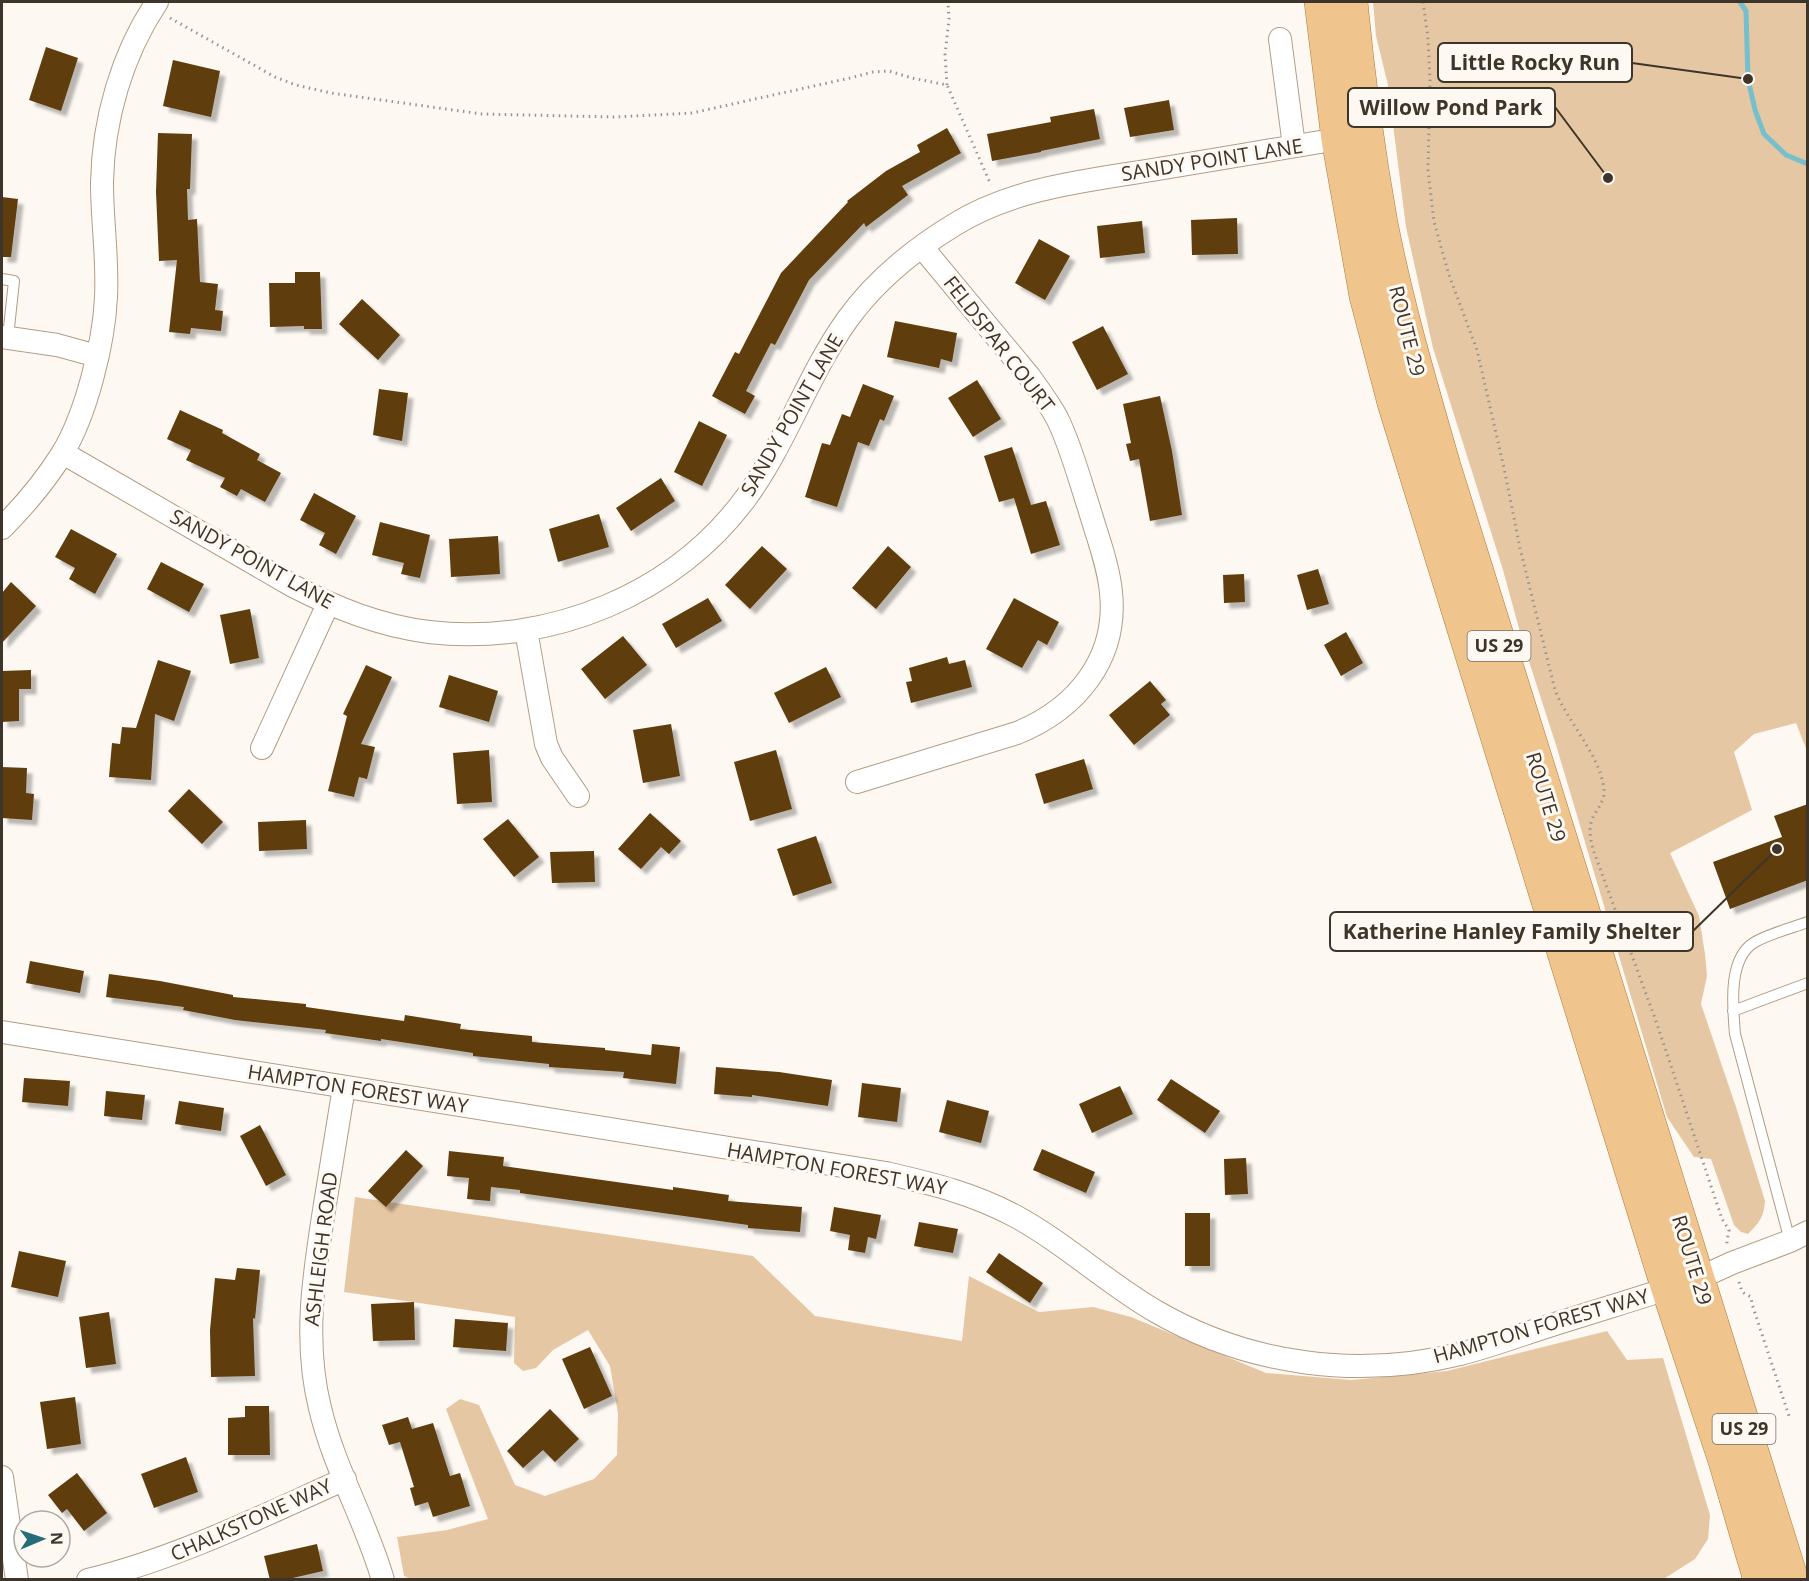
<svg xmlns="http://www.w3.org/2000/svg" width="1809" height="1581" font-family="'Open Sans',sans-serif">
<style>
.green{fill:#e6c7a3}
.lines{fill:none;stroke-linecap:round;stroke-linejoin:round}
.stream{stroke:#76bfcc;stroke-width:5}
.building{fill:#5e3d0e;filter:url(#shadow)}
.service-casing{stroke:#b39d83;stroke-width:12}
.minor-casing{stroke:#b39d83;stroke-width:24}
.primary-casing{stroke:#aa7939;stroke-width:34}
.path{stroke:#9b948c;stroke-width:3;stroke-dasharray:1.5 4.5;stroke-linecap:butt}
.service{stroke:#fff;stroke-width:10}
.minor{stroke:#fff;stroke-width:22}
.primary{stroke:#efc58d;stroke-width:33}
.labels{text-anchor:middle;stroke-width:6;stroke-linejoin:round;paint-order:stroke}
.shield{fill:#fdf8f2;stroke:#777066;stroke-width:1.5}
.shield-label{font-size:18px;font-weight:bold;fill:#3e352a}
.street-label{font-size:20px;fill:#3e352a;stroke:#fdf8f2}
.leader{fill:none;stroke:#3e352a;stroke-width:2}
.callout-dot{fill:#3e352a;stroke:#fdf8f2;stroke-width:2}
.callout{fill:#fdf8f2;stroke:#3e352a;stroke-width:2}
.callout-label{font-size:21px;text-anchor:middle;font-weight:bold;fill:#3e352a}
</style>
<defs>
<filter id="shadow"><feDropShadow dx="5.5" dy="5.5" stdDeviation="1.5" flood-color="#0004"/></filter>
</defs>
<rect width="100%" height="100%" fill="#fdf8f2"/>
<path class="green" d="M 1373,2 L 1807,2 L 1807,751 L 1796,723 L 1754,734 L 1734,752 L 1752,810 L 1670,853 L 1699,916 L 1705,954 L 1707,976 L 1701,1004 L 1736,1107 L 1765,1201 C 1764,1217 1759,1223 1748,1234 L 1741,1232 L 1734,1225 L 1711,1159 L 1694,1157 L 1667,1117 L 1556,745 L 1523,643 L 1503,570 L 1433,348 L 1406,227 L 1388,85 L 1376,36 Z
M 355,1197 L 753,1256 L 815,1316 L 962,1341 L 969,1276 L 1039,1312 L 1093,1307 L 1131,1317 L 1266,1373 L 1351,1380 L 1447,1371 L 1607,1331 L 1627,1360 L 1663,1358 L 1710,1515 L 1708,1539 L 1695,1559 L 1662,1580 L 411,1579 L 404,1576 L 397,1537 L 447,1530 L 488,1519 L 446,1409 L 460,1399 L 479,1405 L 515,1485 L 545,1496 L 594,1479 L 617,1455 L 618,1414 L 610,1366 L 588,1330 L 553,1350 L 536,1368 L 523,1371 L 514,1363 L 515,1317 L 344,1292 Z"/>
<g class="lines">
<path class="stream" d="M 1740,2 L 1746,11 L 1748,79 L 1755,110 L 1764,134 L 1786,155 L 1808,164"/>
</g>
<path class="building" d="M 46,47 L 78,58 L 61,111 L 29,100 Z
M 173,60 L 220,71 L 211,117 L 163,106 Z
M 1169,100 L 1174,130 L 1130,137 L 1124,108 Z
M 1094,109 L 1100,139 L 1041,151 L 1041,152 L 992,161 L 987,134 L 1051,122 L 1050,117 Z
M 947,128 L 961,153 L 902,186 L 908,195 L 866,227 L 864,223 L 809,280 L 775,345 L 771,343 L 746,391 L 755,396 L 745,414 L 712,396 L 735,352 L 739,354 L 781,273 L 848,202 L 847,201 L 886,171 L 920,152 L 917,145 Z
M 158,133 L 192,134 L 190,189 L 187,189 L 188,220 L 197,219 L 200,282 L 218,284 L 215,310 L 223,311 L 221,331 L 191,328 L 190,334 L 169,332 L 177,260 L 159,261 L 156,192 Z
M 2,197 L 18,199 L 11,257 L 2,257 Z
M 1237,218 L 1238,254 L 1192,255 L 1191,220 Z
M 1142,221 L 1145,253 L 1100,258 L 1097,226 Z
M 1039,239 L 1070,256 L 1045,300 L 1015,283 Z
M 295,272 L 320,272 L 322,329 L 304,329 L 304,326 L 270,327 L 269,283 L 295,283 Z
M 362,299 L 400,335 L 378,360 L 339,324 Z
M 895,321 L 957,333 L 952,362 L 941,359 L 939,368 L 887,357 Z
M 1103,326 L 1128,374 L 1097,390 L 1072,342 Z
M 977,380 L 1001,419 L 973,437 L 948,398 Z
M 863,384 L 894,396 L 884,421 L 880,419 L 869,446 L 858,442 L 837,507 L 805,497 L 822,443 L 830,445 L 842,414 L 850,417 Z
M 379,389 L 408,393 L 402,441 L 373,435 Z
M 1160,396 L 1172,451 L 1182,515 L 1150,521 L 1139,459 L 1130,461 L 1126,444 L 1131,443 L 1123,404 Z
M 180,410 L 223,430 L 222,433 L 260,454 L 257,460 L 281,473 L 265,502 L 241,489 L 237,496 L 220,487 L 225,478 L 186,460 L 191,450 L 167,439 Z
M 699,421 L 727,435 L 702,486 L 674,472 Z
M 1012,447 L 1031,505 L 1046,501 L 1060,545 L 1031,554 L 1014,498 L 999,502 L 984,456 Z
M 661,478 L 675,501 L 631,531 L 616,508 Z
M 314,493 L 356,516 L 336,554 L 319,545 L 325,533 L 300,520 Z
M 599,514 L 609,547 L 558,562 L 549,529 Z
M 380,522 L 430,535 L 420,578 L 401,574 L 404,563 L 372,555 Z
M 71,529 L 117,554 L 95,594 L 69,579 L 75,568 L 55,557 Z
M 498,536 L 500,574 L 451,577 L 449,539 Z
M 762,546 L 787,569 L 750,609 L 725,585 Z
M 888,546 L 911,567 L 876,609 L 852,588 Z
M 161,562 L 204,584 L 189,612 L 147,589 Z
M 1318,569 L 1329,604 L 1307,610 L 1297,575 Z
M 1244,574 L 1245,602 L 1224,603 L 1223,575 Z
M 11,582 L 36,606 L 2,643 L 2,593 Z
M 708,598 L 722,621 L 676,648 L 662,624 Z
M 1014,598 L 1059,622 L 1047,645 L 1038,640 L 1022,668 L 986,649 Z
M 250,609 L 259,658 L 230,664 L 220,615 Z
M 1346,632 L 1363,663 L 1341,676 L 1324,645 Z
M 623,636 L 647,665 L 605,699 L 581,669 Z
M 947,657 L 949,664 L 965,660 L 972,687 L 911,703 L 906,682 L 912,681 L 909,668 Z
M 158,660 L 191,671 L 174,721 L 155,714 L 151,780 L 109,777 L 112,743 L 120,744 L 122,727 L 136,728 Z
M 366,665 L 392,677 L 361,744 L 375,747 L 367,779 L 359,777 L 354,797 L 328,791 L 347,716 L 343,714 Z
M 826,667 L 841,697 L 789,723 L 774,693 Z
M 31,670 L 31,689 L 19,689 L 19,721 L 2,722 L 2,671 Z
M 449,675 L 498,691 L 489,722 L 439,707 Z
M 1150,681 L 1166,700 L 1161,704 L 1170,715 L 1134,745 L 1109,715 Z
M 671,724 L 680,776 L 643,783 L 633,730 Z
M 489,750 L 492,802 L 457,804 L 453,753 Z
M 776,750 L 792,809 L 750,821 L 734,762 Z
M 1084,759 L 1093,789 L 1044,804 L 1035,774 Z
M 2,767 L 27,768 L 26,793 L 34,794 L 32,820 L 2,818 Z
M 189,789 L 223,822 L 202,844 L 168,811 Z
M 1808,804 L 1808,880 L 1730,909 L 1713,862 L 1782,837 L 1774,816 Z
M 650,813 L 681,841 L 669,854 L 661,847 L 641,869 L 618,849 Z
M 508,819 L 539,857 L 514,877 L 483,839 Z
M 306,820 L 307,849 L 259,851 L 258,822 Z
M 816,836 L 832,883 L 793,896 L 777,849 Z
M 594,851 L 595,882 L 552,883 L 550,852 Z
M 30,961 L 84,971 L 80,993 L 26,983 Z
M 109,974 L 160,981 L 233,995 L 233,997 L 306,1004 L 306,1007 L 404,1021 L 405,1015 L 461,1024 L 460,1029 L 532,1036 L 532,1042 L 605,1048 L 605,1050 L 651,1055 L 652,1044 L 680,1047 L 676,1084 L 623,1078 L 624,1072 L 549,1067 L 549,1064 L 473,1056 L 473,1053 L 381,1039 L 381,1041 L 325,1033 L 326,1030 L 235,1020 L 183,1010 L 184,1007 L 106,997 Z
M 716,1067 L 779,1072 L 832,1080 L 828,1106 L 752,1095 L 752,1097 L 714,1094 Z
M 24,1078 L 70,1081 L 68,1106 L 22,1102 Z
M 1171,1079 L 1220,1111 L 1205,1133 L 1157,1100 Z
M 862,1083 L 901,1088 L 897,1122 L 858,1117 Z
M 1120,1086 L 1133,1114 L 1092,1133 L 1079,1104 Z
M 106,1091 L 145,1095 L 142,1120 L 104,1116 Z
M 947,1100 L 989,1111 L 981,1143 L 939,1132 Z
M 179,1101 L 224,1108 L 221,1131 L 175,1124 Z
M 260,1125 L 286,1175 L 266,1186 L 240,1136 Z
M 1042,1149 L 1095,1172 L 1086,1193 L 1033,1170 Z
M 406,1150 L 423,1166 L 386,1207 L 368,1191 Z
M 449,1151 L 504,1157 L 503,1166 L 673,1190 L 673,1187 L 729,1195 L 728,1201 L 802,1207 L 800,1232 L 748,1228 L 748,1225 L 520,1193 L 520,1190 L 491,1187 L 490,1201 L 467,1199 L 469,1178 L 447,1176 Z
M 1246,1158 L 1248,1194 L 1225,1195 L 1224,1159 Z
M 834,1207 L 881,1215 L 876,1239 L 868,1237 L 865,1253 L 848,1250 L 850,1235 L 830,1231 Z
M 1185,1213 L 1210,1213 L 1210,1266 L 1185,1266 Z
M 919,1222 L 958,1229 L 953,1253 L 914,1246 Z
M 19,1251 L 66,1261 L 58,1297 L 11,1287 Z
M 999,1253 L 1043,1283 L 1030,1303 L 986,1272 Z
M 237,1268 L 260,1270 L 255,1319 L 253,1318 L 255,1376 L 211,1377 L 210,1330 L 215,1278 L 235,1280 Z
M 414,1302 L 415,1340 L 373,1341 L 371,1304 Z
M 109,1312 L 116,1364 L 86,1368 L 79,1317 Z
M 455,1319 L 508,1323 L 506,1351 L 453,1347 Z
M 590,1347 L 612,1396 L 584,1409 L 562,1359 Z
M 75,1397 L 81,1444 L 47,1449 L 40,1402 Z
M 245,1406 L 269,1406 L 270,1455 L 228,1455 L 228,1418 L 245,1417 Z
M 550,1409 L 579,1439 L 555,1462 L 543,1450 L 523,1468 L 507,1451 Z
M 408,1417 L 412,1429 L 433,1423 L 450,1476 L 460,1473 L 470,1506 L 433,1517 L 428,1502 L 415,1506 L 410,1488 L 414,1487 L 400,1442 L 389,1445 L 382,1425 Z
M 186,1457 L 198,1492 L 154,1508 L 141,1474 Z
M 77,1473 L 107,1513 L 84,1531 L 67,1509 L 62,1513 L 48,1495 Z
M 317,1544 L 323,1571 L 284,1580 L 270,1580 L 264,1556 Z"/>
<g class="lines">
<g class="service-casing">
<path id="service" d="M 2,279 L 14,281 L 8,337
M 1733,1011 L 1808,983
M 1790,1241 L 1735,1034 C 1733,1008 1727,958 1755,942 C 1769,934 1791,928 1808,922"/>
</g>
<g class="minor-casing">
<path id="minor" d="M 1280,39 L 1294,146
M 2,337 L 57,345 L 97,356
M 63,453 L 293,586 C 336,608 380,626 429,632 C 549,646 676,595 748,495 C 787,440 808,375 847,320 C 875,281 913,250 954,225 C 1013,188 1085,181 1152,170 C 1214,160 1276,149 1338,139
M 2,528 C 24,506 45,481 62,454 C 86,415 104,343 106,297 C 108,259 102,221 102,183 C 103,120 122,54 157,2
M 526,630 L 546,744 L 552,758 L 578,796
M 262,748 L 328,604
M 857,782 L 1017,733 C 1076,709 1118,659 1111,592 C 1108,563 1097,536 1089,508 C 1079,478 1071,446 1057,418 C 1049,403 1039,390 1029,376 L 922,247
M 2,1032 L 886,1173 C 933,1184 972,1193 1015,1216 C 1065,1243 1108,1284 1157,1312 C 1249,1365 1358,1379 1460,1354 C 1492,1346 1523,1334 1555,1324 C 1602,1309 1650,1295 1697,1279 L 1732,1263 L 1790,1241 L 1808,1232
M 344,1087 C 338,1126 331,1165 325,1204 C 314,1273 303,1340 320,1408 C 334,1468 366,1521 383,1580
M 2,1477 L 17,1580
M 88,1580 C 178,1558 260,1517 345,1479"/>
</g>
<g class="primary-casing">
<path id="primary" d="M 1321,2 L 1338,139 L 1366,296 L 1394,403 L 1668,1289 L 1725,1461 L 1760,1580
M 1351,2 C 1358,76 1368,150 1381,223 C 1397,305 1421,386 1444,466 L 1792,1580"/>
</g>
<path class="path" d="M 1423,2 L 1428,38 L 1430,81 L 1428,170 L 1434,222 L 1449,275 L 1477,350 L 1504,468 L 1520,548 L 1555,690 C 1568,723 1601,756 1604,790 C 1605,803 1595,810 1592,820 C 1588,831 1591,842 1594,852 L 1657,1024 L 1722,1219 L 1729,1230 L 1727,1241 L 1727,1245
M 170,18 L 275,77 L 296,85 L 331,93 L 482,114 L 615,117 L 692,113 L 850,78 L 873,72 L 889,71 L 912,78 L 947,85 L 991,185
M 947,85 L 945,55 L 949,19 L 948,2
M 1739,1282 L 1742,1292 L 1751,1297 L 1752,1304 L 1789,1416"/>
<use href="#service" class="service"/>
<use href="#minor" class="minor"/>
<use href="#primary" class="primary"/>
</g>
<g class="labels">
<g class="shield">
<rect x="1467.5" y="631" width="63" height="30" rx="4.5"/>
<rect x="1712.5" y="1414" width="63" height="30" rx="4.5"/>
</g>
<g class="shield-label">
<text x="1499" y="652">US 29</text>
<text x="1744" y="1435">US 29</text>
</g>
<g class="street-label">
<text transform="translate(1212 160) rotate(-9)" y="7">SANDY POINT LANE</text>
<text transform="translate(1407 331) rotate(76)" y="7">ROUTE 29</text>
<text transform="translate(999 344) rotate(52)" y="7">FELDSPAR COURT</text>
<text transform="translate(792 415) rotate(-60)" y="7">SANDY POINT LANE</text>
<text transform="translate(252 559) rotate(29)" y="7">SANDY POINT LANE</text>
<text transform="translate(1546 797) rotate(73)" y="7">ROUTE 29</text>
<text transform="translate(358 1089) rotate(9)" y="7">HAMPTON FOREST WAY</text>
<text transform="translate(837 1169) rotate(10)" y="7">HAMPTON FOREST WAY</text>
<text transform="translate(321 1249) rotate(-83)" y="7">ASHLEIGH ROAD</text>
<text transform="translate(1692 1260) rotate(73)" y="7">ROUTE 29</text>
<text transform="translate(1541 1326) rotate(-16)" y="7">HAMPTON FOREST WAY</text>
<text transform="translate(251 1520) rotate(-24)" y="7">CHALKSTONE WAY</text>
</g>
</g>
<path class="leader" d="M1748 79L1632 63M1608 178L1555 107M1777 849L1693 931"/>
<g class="callout-dot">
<circle cx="1748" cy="79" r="6"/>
<circle cx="1608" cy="178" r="6"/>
<circle cx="1777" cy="849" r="6"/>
</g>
<g class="callout">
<rect x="1438" y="43" width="194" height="39" rx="6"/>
<rect x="1348" y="88" width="207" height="39" rx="6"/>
<rect x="1330" y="912" width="363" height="39" rx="6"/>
</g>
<g class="callout-label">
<text x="1535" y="70">Little Rocky Run</text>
<text x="1451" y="115">Willow Pond Park</text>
<text x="1512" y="939">Katherine Hanley Family Shelter</text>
</g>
<rect width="1809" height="1581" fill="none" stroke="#3e352a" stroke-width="6"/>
<g transform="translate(42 1539) rotate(88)"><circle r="28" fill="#fdf8f2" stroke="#b1aaa2" stroke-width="1.5"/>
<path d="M0-4.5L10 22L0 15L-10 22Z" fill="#256d79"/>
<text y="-9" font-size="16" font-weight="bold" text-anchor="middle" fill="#3e352a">N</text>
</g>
</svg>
